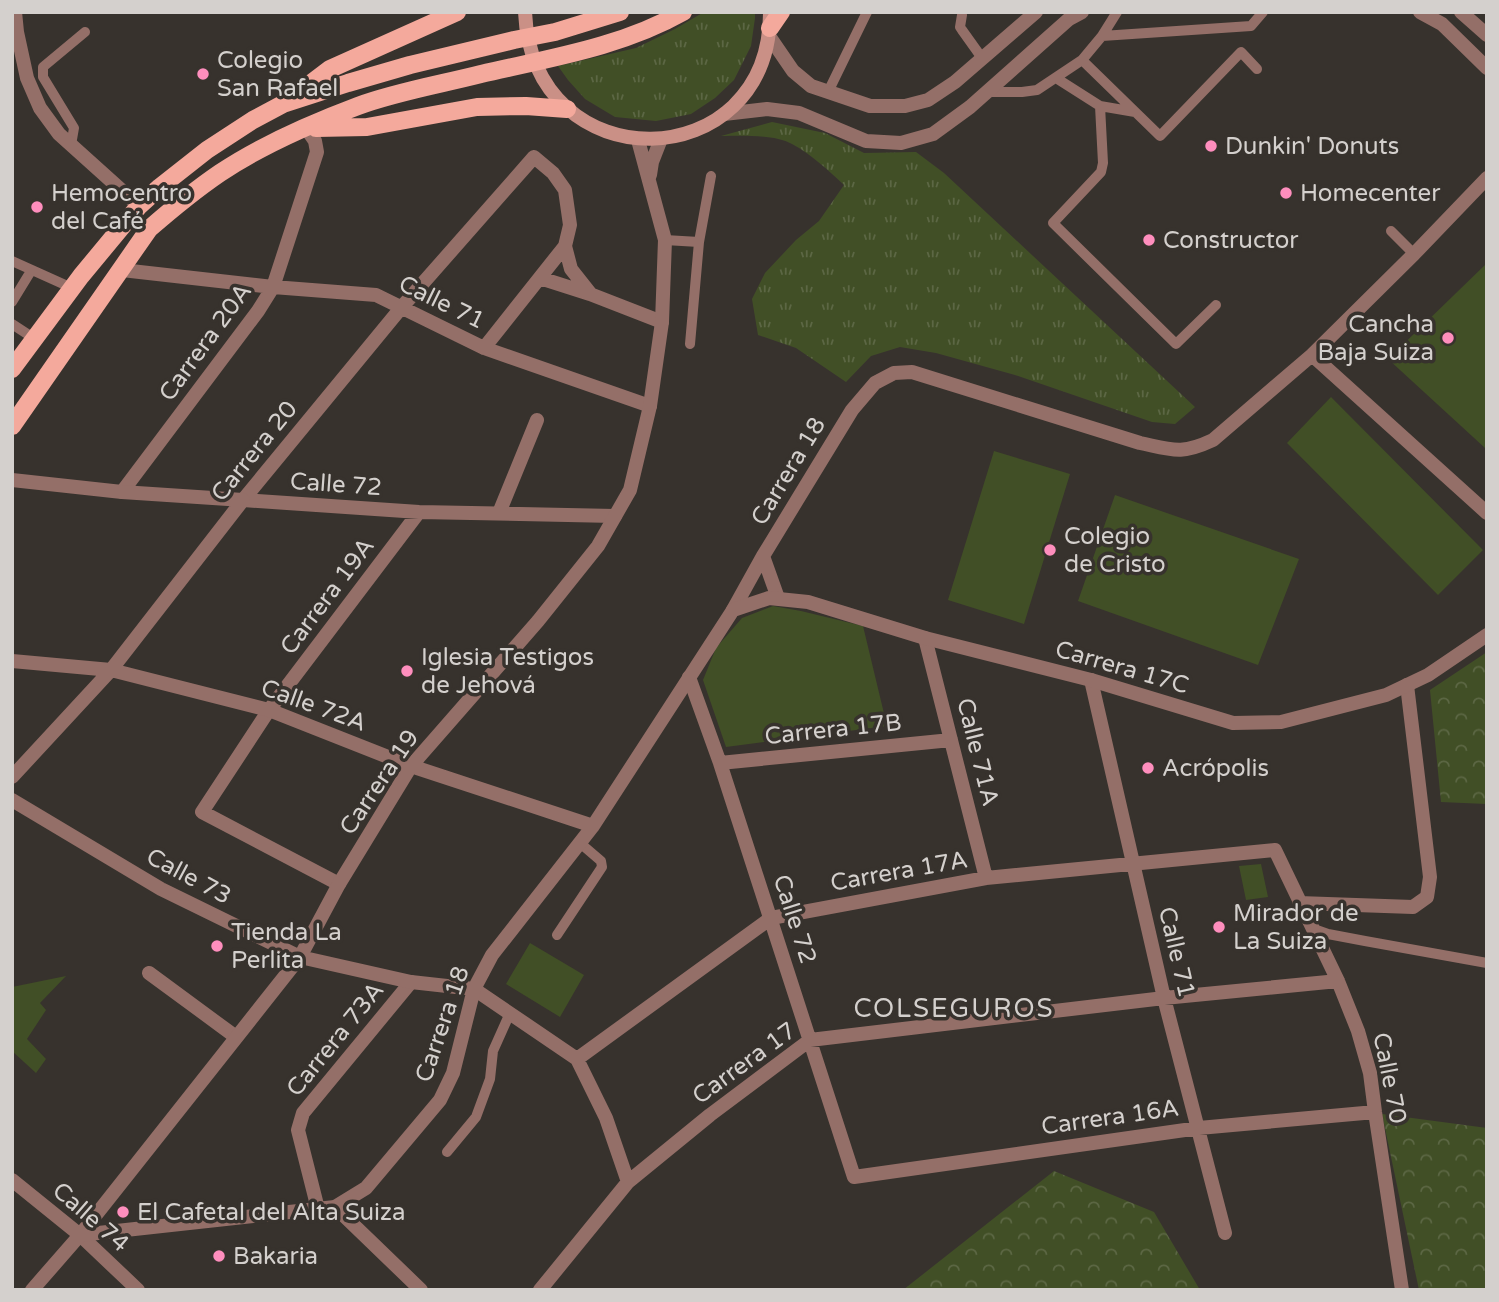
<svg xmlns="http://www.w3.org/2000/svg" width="1499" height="1302" font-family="'Varela Round',sans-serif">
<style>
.grass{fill:url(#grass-tufts)}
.forest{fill:url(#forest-crowns)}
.green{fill:#414f26}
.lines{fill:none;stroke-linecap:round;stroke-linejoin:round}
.service{stroke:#946f68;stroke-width:10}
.minor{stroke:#946f68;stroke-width:14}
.tertiary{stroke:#946f68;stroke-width:14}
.secondary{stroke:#ca9086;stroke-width:14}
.primary{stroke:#f4a99c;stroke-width:18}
.poi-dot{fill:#fe8ebd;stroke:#37322d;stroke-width:2.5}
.labels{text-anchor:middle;stroke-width:7;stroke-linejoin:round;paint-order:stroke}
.poi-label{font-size:24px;fill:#d4d0cd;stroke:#37322d;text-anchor:start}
.street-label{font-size:24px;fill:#d4d0cd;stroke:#37322d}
.neighbourhood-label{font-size:26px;letter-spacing:2px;fill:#d4d0cd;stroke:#37322d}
</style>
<defs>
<pattern id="grass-tufts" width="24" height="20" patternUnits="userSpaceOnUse" patternTransform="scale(1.75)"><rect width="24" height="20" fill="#414f26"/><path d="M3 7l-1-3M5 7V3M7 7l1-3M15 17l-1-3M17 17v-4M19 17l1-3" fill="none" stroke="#5c6744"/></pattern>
<pattern id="forest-crowns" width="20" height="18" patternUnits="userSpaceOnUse" patternTransform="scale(1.75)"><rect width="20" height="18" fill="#414f26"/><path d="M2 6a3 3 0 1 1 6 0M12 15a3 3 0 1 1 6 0" fill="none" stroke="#5c6744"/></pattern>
</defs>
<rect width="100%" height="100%" fill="#37322d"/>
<path class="grass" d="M 704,12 L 755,12 L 755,18 L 751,46 L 734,80 L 715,98 L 691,114 L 656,121 L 615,117 L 585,99 L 568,80 L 558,66 L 636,48 L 675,29 Z
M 772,122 L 825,133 L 864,153 L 916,152 L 944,173 L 1195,407 L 1175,424 L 1152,422 L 1015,375 L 936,353 L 900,347 L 871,356 L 846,382 L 796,348 L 758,335 L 752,299 L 765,273 L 796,240 L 819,221 L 844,185 C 828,170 811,154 792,144 C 774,134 741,136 721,136 Z"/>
<path class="forest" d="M 1487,652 L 1487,804 L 1441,802 L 1430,690 Z
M 1382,1114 L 1487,1128 L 1487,1290 L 1419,1290 Z
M 1054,1171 L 1154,1212 L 1200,1290 L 903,1290 Z"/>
<path class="green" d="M 1487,263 L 1487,446 L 1485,448 L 1388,359 Z
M 1331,397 L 1483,550 L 1438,595 L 1287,443 Z
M 994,451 L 1070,474 L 1024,624 L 948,600 Z
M 1115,495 L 1299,559 L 1258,665 L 1078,601 Z
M 773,606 L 801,611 L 863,626 L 887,726 L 726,747 L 703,680 L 716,648 L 742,618 Z
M 1261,864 L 1268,897 L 1246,900 L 1239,866 Z
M 530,943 L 584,975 L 560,1017 L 506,984 Z
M 66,976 L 40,1003 L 46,1010 L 27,1039 L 46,1059 L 36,1073 L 12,1051 L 12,987 Z"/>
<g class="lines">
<path class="service" d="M 962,15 L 960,27 L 962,30 L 982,58
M 1102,36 L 1251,26 L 1263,12
M 1082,60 L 1160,136 L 1241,52 L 1257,69
M 1056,78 L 1100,106 L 1135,112
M 828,92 L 867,12
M 986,92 L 1022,92 L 1037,90 L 1082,60 L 1102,36 L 1117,12
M 1100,106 L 1103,163 L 1101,172 L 1053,223 L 1176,344 L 1216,305
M 71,145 L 74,128 L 43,77 L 43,67 L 85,32
M 1391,231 L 1414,254
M 665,240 L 699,242 L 711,176
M 12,261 L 72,288
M 12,302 L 31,271
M 12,324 L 35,339
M 690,344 L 699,242
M 1311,928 L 1328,934 L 1365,941 L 1487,963
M 557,935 L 602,867 L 601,861 L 580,843
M 447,1152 L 476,1117 L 490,1079 L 493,1051 L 510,1013"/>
<path class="minor" d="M 565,246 L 571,269 L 590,293
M 122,270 L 273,287 L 376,295 L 484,348 L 650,406
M 540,278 L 590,294 L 662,322
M 1312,355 L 1487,513
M 122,492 L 258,311 L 273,287 L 317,152 L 315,141 L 306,128
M 243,500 L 401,308 L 534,157 L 553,173 L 565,190 L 570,225 L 565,246 L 484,348
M 243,500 L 419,512 L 615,516
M 499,513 L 537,420
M 763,556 L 778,598
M 733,610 L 763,556 L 852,410 L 875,383 L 894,373 L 912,372 L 1140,443 C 1173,450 1181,455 1213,440 L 1312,355 L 1414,254 L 1487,178
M 925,638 L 986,878
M 689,677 L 720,763 L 854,1177 L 1199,1128 L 1375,1112
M 1091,680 L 1164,998 L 1225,1233
M 720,763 L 951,740
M 12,800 L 161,889 L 300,957
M 339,884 L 202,812 L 269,710 L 419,512
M 1299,903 L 1413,907 L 1427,897 L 1430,877 L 1407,685
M 149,973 L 236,1037
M 474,989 L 577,1059 L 606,1118 L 628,1182
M 577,1059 L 771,918 L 986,878 L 1275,850 L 1338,981 L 1358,1031 L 1370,1073 L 1375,1112 L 1402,1290
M 335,1207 L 421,1290
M 318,1209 L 298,1130 L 303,1113 L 411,982
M 80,1235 L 138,1290
M 540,1290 L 628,1182 L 710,1115 L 810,1040 L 1164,998 L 1338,981"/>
<path class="tertiary" d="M 15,12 L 17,32 L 27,78 L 40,108 L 59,134 L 139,206
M 1420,12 L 1442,24 L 1487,68
M 1461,12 L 1487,35
M 769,36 L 793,71 L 811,86 L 870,106 L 905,106 L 928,100 L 955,82 L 1036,12
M 724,114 L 767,109 L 799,113 L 866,141 L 901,143 L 933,134 L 970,107 L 1069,19 L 1082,12
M 650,175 L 652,162 L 661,139
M 12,480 L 122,492 L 243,500
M 12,661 L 111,670 L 269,710 L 411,766 L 593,826
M 12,777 L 111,670 L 243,500
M 300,957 L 411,982 L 474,989
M 12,1180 L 80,1235
M 80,1235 L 335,1207 L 366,1188 L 440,1100 L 453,1073 L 474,989 L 492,955 L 593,826 L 733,610 L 769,598 L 808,602 L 925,638 L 1091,680 L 1233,723 L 1281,722 L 1386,695 L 1428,675 L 1487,635
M 32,1290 L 80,1235 L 300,957 L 339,884 L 411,766 L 538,621 L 598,546 L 630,490 L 650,406 L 662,322 L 665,240 L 638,140"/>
<path class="secondary" d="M 525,12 C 533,184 771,178 770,12"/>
<path class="primary" d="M 770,28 L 781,12
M 293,97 L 330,69 L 457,12
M 316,128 L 367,127 L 477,107 L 526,106 L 567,109
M 12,369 L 81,276 L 139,206 L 160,187 L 207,150 L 253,120 L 283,104 L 348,83 L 410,65 L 514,40 L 555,32 L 620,12
M 12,426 L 149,229 C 172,209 195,190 220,173 C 262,145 310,124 358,106 C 395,92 442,84 481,74 C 550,58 621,47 683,12"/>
</g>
<g class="poi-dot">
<circle cx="203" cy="74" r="7"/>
<circle cx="1211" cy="146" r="7"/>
<circle cx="1286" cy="193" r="7"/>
<circle cx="37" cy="207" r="7"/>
<circle cx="1149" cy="240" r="7"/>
<circle cx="1448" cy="338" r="7"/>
<circle cx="1050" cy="550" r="7"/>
<circle cx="407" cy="671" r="7"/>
<circle cx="1148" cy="768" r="7"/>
<circle cx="1219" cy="927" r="7"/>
<circle cx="217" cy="946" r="7"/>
<circle cx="123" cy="1212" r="7"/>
<circle cx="219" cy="1256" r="7"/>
</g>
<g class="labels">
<g class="poi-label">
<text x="217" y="68">Colegio<tspan x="217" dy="28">San Rafael</tspan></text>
<text x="1225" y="154">Dunkin' Donuts</text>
<text x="51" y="201">Hemocentro<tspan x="51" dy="28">del Café</tspan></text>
<text x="1300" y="201">Homecenter</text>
<text x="1163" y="248">Constructor</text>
<text x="1434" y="332" text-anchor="end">Cancha<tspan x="1434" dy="28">Baja Suiza</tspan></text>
<text x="1064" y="544">Colegio<tspan x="1064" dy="28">de Cristo</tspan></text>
<text x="421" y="665">Iglesia Testigos<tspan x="421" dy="28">de Jehová</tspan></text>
<text x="1162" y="776">Acrópolis</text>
<text x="1233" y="921">Mirador de<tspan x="1233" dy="28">La Suiza</tspan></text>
<text x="231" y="940">Tienda La<tspan x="231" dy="28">Perlita</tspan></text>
<text x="137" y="1220">El Cafetal del Alta Suiza</text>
<text x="233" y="1264">Bakaria</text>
</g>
<g class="street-label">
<text transform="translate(442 302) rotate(26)" y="8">Calle 71</text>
<text transform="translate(205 342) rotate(-54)" y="8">Carrera 20A</text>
<text transform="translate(254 451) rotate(-51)" y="8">Carrera 20</text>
<text transform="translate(788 471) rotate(-59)" y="8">Carrera 18</text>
<text transform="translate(336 484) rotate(4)" y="8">Calle 72</text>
<text transform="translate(327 596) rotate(-53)" y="8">Carrera 19A</text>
<text transform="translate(1122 667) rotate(16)" y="8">Carrera 17C</text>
<text transform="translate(314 705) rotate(20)" y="8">Calle 72A</text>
<text transform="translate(833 729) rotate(-6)" y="8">Carrera 17B</text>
<text transform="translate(978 752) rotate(76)" y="8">Calle 71A</text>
<text transform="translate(379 782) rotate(-56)" y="8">Carrera 19</text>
<text transform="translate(899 871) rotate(-10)" y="8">Carrera 17A</text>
<text transform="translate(189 876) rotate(28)" y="8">Calle 73</text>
<text transform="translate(795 919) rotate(72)" y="8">Calle 72</text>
<text transform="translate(1177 952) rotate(77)" y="8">Calle 71</text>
<text transform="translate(442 1024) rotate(-71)" y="8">Carrera 18</text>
<text transform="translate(335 1039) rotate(-51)" y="8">Carrera 73A</text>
<text transform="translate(744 1063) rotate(-36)" y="8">Carrera 17</text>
<text transform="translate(1390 1078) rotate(79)" y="8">Calle 70</text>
<text transform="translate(1110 1117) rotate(-8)" y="8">Carrera 16A</text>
<text transform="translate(91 1217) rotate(41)" y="8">Calle 74</text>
</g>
<g class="neighbourhood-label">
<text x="954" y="1017">COLSEGUROS</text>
</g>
</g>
<rect width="1499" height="1302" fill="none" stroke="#d4d0cd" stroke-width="28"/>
</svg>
